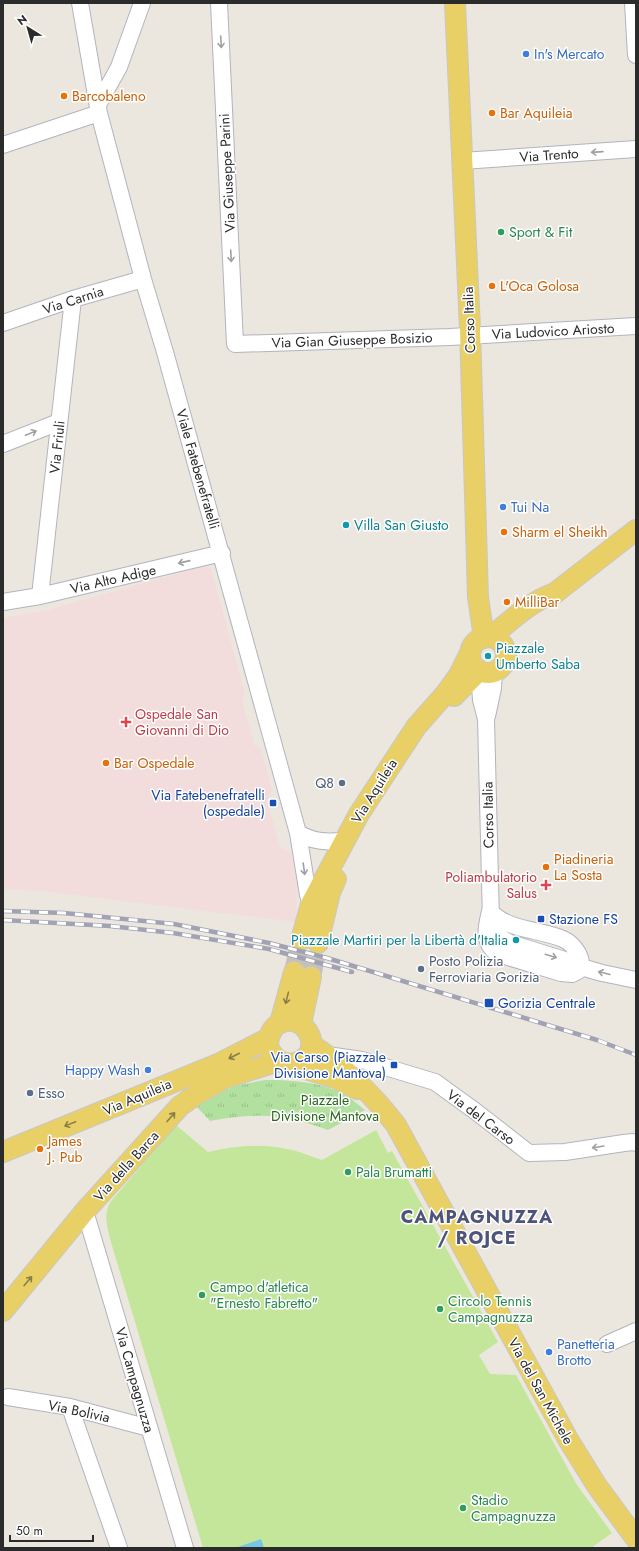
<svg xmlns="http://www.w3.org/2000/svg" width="639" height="1551" font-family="Jost,sans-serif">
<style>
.medical{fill:#f2dcdc}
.grass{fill:url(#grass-tufts)}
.pitch{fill:#c3e69a}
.water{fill:url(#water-ripples)}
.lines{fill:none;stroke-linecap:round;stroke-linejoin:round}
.major-tunnel{stroke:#c5c1ba;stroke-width:20;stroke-dasharray:20 10;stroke-linecap:butt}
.minor-casing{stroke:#b2b4be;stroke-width:18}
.major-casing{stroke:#c8c8c8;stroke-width:22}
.minor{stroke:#fff;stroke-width:16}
.major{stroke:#e9d066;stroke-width:20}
.rail-casing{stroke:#a1a3b4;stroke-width:4.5}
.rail{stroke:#fff;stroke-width:3;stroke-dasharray:9;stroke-linecap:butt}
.oneway{stroke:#a0a0a0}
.oneway2{stroke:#8a7e48}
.shop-dot{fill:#3f7fe0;stroke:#fff;stroke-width:1.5}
.food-dot{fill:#e8710a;stroke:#fff;stroke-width:1.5}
.leisure-dot{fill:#2e9e5b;stroke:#fff;stroke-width:1.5}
.culture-dot{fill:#0f9aa8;stroke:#fff;stroke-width:1.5}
.health-dot{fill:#e0444e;stroke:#fff;stroke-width:1.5}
.service-dot{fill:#5c6f8a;stroke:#fff;stroke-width:1.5}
.transit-dot{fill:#1a4fb4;stroke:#fff;stroke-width:1.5}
.labels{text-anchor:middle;stroke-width:3;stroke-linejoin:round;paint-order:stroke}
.shop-label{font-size:14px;fill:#366cbe;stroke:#fff;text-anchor:start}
.food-label{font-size:14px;fill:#c56008;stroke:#fff;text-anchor:start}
.street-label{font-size:14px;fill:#2b2b2b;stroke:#fff}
.leisure-label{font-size:14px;fill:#27864d;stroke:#fff;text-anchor:start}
.culture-label{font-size:14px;fill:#0d838f;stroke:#fff;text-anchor:start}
.health-label{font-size:14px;fill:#be3a42;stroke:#fff;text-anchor:start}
.service-label{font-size:14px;fill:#4e5e75;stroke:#fff;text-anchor:start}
.transit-label{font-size:14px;fill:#164399;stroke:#fff;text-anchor:end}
.park-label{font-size:14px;fill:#2a651e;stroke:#fff}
.district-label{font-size:18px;font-weight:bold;letter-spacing:1px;fill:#4e547a;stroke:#fff}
</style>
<defs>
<pattern id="grass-tufts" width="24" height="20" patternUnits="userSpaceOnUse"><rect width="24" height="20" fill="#b2e09e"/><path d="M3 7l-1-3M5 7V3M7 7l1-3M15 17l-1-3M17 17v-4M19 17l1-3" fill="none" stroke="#99c088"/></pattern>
<pattern id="water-ripples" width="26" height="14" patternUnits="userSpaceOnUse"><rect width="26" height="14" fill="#77c6e8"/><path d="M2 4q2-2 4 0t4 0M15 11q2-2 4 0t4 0" fill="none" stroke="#67aac7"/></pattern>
</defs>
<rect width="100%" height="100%" fill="#ece7de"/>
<path class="medical" d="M 205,566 L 211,569 L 245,694 L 242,700 L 254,745 L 261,749 L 272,789 L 267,801 L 280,847 L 291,853 L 297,884 L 296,922 L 42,891 L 3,889 L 3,618 L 44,611 Z"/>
<path class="grass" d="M 265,1080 C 292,1080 327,1082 350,1098 C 355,1102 360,1106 365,1110 L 328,1130 C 317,1126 305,1122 293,1119 C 266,1113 238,1116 210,1121 L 195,1105 L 217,1093 L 238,1085 Z"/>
<path class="pitch" d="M 176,1125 L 208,1152 C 235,1145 264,1143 292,1150 C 302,1152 312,1157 322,1160 L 376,1130 L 388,1153 L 392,1151 L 498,1342 L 479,1355 L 490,1374 L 516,1375 L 577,1485 L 612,1533 L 591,1548 L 203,1548 L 110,1239 C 107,1225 103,1214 111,1201 Z"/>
<path class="water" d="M 261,1539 L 264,1548 L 235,1548 Z"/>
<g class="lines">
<path class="major-tunnel" d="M 294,972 L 301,940
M 311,977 L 318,943"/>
<g class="minor-casing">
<path id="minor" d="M 80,3 L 99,113 L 143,279 L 165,352 L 298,833 L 308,895 L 311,904
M 219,3 L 235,344 L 450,337 L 636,326
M 633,3 L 636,55
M 98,105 L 119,67 L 142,3
M 3,145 L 99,113
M 462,161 L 636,149
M 3,323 L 73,299 L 143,279
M 3,444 L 59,422
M 40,596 L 73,299
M 3,602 L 40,596 L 222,553
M 479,671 L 481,700 L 486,719 L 491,921 L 500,937 L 510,943 L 571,962 L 579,956
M 487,716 L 493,688 L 494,672
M 298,833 C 313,842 328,843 344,840
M 490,911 C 508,931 540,929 563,939 C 574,944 586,960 578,971 L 572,974 L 561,973 L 498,954 C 482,943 486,928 490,911 Z
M 581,967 L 602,973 L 636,980
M 327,1055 L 362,1060 L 435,1082 L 475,1111 L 529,1153 L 565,1152 L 624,1143 L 633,1142 L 636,1143
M 85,1211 L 185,1548
M 607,1344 L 636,1331
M 8,1397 L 70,1407 L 149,1428
M 70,1407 L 119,1548"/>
</g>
<g class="major-casing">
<path id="major" d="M 455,3 L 470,329 L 478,597 L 484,638
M 491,637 C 507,623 534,599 555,593 L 636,530
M470 655a18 18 0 1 1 36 0a18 18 0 1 1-36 0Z
M 454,696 L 479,671
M 301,940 L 311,904 L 359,814 L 416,727 L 446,693 L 459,675 L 469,655
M 318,943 L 330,893 L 336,879
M 280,1023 L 294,972
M 301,1024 L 311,977
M 311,1044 C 343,1066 372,1094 396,1125 L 569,1441 L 597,1486 L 636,1539
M 291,1064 C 294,1063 299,1062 302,1060 C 325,1047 302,1008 277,1025 C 273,1028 270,1033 269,1038 C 266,1048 272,1055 279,1061 L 335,1078 L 357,1089
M 3,1152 L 218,1064 L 269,1038
M 3,1311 L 85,1211 L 180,1106 L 197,1094 L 225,1078 L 279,1061"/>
</g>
<use href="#minor" class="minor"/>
<use href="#major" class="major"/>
<g class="rail-casing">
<path id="rail" d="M 3,911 L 64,913 L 174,924 L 269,943 L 327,958 L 597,1040 L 636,1055
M 3,920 L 110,926 L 173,933 L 269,949 L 352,972"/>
</g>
<use href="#rail" class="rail"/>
</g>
<defs><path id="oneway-shaft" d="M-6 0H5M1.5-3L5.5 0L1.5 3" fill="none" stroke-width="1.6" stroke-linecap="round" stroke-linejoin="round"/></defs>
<g class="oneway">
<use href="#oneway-shaft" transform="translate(221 42) rotate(87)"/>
<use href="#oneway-shaft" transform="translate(597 152) rotate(176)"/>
<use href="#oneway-shaft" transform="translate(231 256) rotate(87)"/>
<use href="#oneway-shaft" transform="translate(31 433) rotate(-22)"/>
<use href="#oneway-shaft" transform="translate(184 562) rotate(167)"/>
<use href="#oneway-shaft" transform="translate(304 869) rotate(82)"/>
<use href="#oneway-shaft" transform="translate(551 956) rotate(17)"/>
<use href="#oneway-shaft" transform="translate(604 973) rotate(-166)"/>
<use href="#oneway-shaft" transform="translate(598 1147) rotate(171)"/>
</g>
<g class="oneway2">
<use href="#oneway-shaft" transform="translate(287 998) rotate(104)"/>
<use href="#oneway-shaft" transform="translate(234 1056) rotate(153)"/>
<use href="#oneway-shaft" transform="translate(171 1117) rotate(-49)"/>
<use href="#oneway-shaft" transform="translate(70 1124) rotate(158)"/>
<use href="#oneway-shaft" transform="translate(28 1281) rotate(-50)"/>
</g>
<g class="shop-dot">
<circle cx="526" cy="54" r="4"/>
<circle cx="503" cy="507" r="4"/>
<circle cx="148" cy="1070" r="4"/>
<circle cx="549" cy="1352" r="4"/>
</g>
<g class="food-dot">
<circle cx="64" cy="96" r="4"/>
<circle cx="492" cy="113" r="4"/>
<circle cx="492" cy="286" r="4"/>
<circle cx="504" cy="532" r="4"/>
<circle cx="507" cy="602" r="4"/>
<circle cx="106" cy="763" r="4"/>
<circle cx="546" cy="867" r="4"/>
<circle cx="40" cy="1149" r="4"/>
</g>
<g class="leisure-dot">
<circle cx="501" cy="232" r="4"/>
<circle cx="348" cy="1172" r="4"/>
<circle cx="202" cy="1295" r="4"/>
<circle cx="440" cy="1309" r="4"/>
<circle cx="463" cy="1508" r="4"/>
</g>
<g class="culture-dot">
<circle cx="346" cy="525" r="4"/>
<circle cx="488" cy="656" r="4"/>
<circle cx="516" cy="940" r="4"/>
</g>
<g class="health-dot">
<path d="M124 716h4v4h4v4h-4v4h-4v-4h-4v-4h4z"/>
<path d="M544 879h4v4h4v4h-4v4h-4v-4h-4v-4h4z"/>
</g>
<g class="service-dot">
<circle cx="342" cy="783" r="4"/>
<circle cx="421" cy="969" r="4"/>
<circle cx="30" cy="1093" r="4"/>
</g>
<g class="transit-dot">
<rect x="269" y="799" width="8" height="8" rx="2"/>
<rect x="537" y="915" width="8" height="8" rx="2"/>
<rect x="484" y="998" width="10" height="10" rx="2"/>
<rect x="390" y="1061" width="8" height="8" rx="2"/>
</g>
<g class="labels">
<g class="shop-label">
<text x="534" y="59">In's Mercato</text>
<text x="511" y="512">Tui Na</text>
<text x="140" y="1075" text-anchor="end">Happy Wash</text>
<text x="557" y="1349">Panetteria<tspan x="557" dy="16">Brotto</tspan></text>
</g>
<g class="food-label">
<text x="72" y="101">Barcobaleno</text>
<text x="500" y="118">Bar Aquileia</text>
<text x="500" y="291">L'Oca Golosa</text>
<text x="512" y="537">Sharm el Sheikh</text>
<text x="515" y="607">MilliBar</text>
<text x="114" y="768">Bar Ospedale</text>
<text x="554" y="864">Piadineria<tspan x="554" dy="16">La Sosta</tspan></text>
<text x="48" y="1146">James<tspan x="48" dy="16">J. Pub</tspan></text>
</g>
<g class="street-label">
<text transform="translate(549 155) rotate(-4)" y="5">Via Trento</text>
<text transform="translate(227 173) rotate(-93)" y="5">Via Giuseppe Parini</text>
<text transform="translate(73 300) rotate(-18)" y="5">Via Carnia</text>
<text transform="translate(469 320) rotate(-92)" y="5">Corso Italia</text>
<text transform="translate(553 331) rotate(-3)" y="5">Via Ludovico Ariosto</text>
<text transform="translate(352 340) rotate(-2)" y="5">Via Gian Giuseppe Bosizio</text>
<text transform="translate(57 447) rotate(-84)" y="5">Via Friuli</text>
<text transform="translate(198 469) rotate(74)" y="5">Viale Fatebenefratelli</text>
<text transform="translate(113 579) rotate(-13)" y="5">Via Alto Adige</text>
<text transform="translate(374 791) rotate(-58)" y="5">Via Aquileia</text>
<text transform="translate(488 815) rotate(-91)" y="5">Corso Italia</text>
<text transform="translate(137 1097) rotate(-23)" y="5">Via Aquileia</text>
<text transform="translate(481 1117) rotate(37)" y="5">Via del Carso</text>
<text transform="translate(126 1166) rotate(-48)" y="5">Via della Barca</text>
<text transform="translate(135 1380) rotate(74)" y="5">Via Campagnuzza</text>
<text transform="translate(541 1391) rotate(61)" y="5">Via del San Michele</text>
<text transform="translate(79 1411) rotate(12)" y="5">Via Bolivia</text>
</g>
<g class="leisure-label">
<text x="509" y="237">Sport &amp; Fit</text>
<text x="356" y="1177">Pala Brumatti</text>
<text x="210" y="1292">Campo d'atletica<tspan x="210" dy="16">"Ernesto Fabretto"</tspan></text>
<text x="448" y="1306">Circolo Tennis<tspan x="448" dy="16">Campagnuzza</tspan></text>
<text x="471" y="1505">Stadio<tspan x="471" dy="16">Campagnuzza</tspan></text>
</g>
<g class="culture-label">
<text x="354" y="530">Villa San Giusto</text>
<text x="496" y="653">Piazzale<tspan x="496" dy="16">Umberto Saba</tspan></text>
<text x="508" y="945" text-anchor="end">Piazzale Martiri per la Libertà d'Italia</text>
</g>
<g class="health-label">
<text x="135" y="719">Ospedale San<tspan x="135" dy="16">Giovanni di Dio</tspan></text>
<text x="537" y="882" text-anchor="end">Poliambulatorio<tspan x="537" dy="16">Salus</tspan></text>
</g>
<g class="service-label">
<text x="334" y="788" text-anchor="end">Q8</text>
<text x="429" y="966">Posto Polizia<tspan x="429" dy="16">Ferroviaria Gorizia</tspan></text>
<text x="38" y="1098">Esso</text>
</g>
<g class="transit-label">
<text x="265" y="800">Via Fatebenefratelli<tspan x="265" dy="16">(ospedale)</tspan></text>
<text x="549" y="924" text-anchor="start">Stazione FS</text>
<text x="498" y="1008" text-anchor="start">Gorizia Centrale</text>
<text x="386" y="1062">Via Carso (Piazzale<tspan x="386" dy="16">Divisione Mantova)</tspan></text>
</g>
<g class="park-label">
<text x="325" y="1105">Piazzale<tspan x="325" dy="16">Divisione Mantova</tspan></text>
</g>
<g class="district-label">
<text x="477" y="1223">CAMPAGNUZZA<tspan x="477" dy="21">/ ROJCE</tspan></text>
</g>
</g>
<rect width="639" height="1551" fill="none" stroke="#2b2b2b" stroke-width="8"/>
<g transform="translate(28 28) rotate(323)" stroke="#ffffff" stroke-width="3" paint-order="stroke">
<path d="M0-3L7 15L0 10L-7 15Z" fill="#2b2b2b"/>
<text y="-6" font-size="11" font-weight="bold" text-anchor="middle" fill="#2b2b2b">N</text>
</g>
<path d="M10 1535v6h83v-6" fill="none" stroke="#2b2b2b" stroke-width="2"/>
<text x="16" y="1535" font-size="12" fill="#2b2b2b" stroke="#ffffff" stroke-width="3" paint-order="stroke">50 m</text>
</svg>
